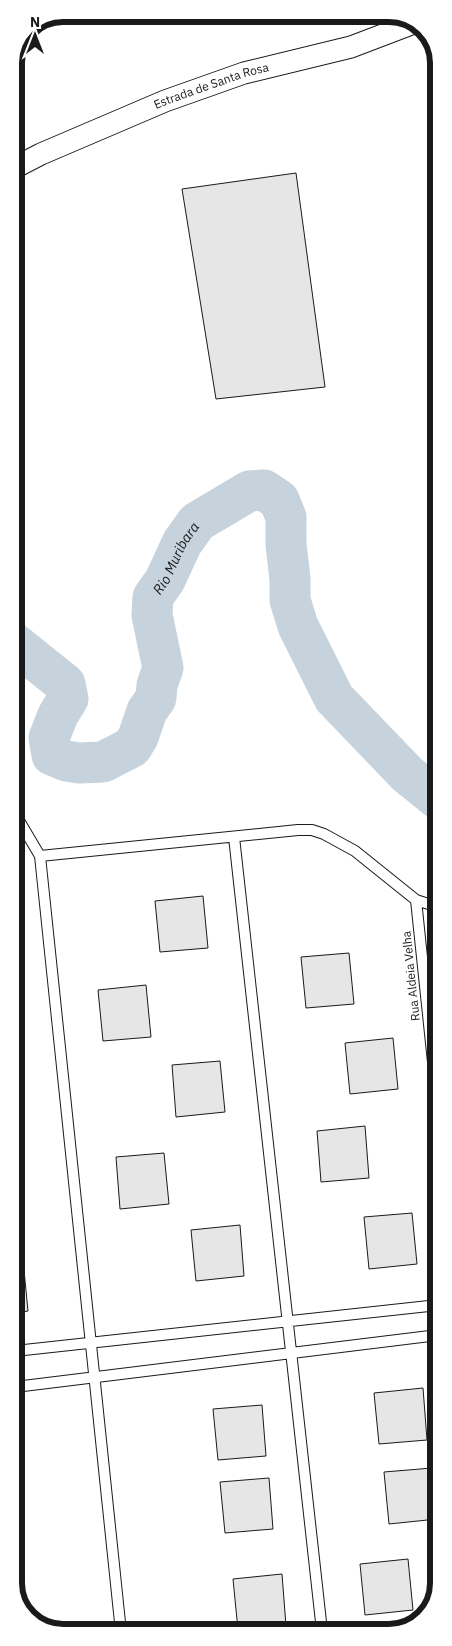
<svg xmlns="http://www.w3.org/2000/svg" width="452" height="1646" font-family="'IBM Plex Sans',sans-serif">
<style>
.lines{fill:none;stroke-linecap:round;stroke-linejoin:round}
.river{stroke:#c6d2dc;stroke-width:41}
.building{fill:#e6e6e6;stroke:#1a1a1a}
.service-casing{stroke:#1a1a1a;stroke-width:12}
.minor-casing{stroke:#1a1a1a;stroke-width:23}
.service{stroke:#fff;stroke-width:10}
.minor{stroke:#fff;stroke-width:21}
.labels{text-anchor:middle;stroke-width:4;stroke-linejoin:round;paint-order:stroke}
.street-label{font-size:12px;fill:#1a1a1a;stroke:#fff}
.water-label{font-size:14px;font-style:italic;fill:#1a1a1a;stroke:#fff}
.rim{fill:none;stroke:#1a1a1a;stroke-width:6}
</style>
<rect width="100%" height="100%" fill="#fff"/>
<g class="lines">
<path class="river" id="s1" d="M 14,643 L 65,684 L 68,699 L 58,715 L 49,738 L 52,755 L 66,761 L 79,763 L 103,762 L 132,747 L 138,737 L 147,711 L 156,698 L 157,685 L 163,668 L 152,615 L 153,597 L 165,580 L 182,543 L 197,522 L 249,491 L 264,490 L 279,500 L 286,517 L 286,544 L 290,579 L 290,600 L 298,626 L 334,698 L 407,774 L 438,799"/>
</g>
<path class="building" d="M 296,173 L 325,387 L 216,399 L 182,189 Z
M 203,896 L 208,948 L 160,952 L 155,901 Z
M 349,953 L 354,1004 L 306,1008 L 301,957 Z
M 146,985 L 151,1037 L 103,1041 L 98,990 Z
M 393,1038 L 398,1089 L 350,1094 L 345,1043 Z
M 220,1061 L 225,1112 L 176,1117 L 172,1065 Z
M 365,1126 L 369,1178 L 321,1182 L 317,1131 Z
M 164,1153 L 169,1204 L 120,1209 L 116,1157 Z
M 14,1183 L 18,1219 L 15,1220 Z
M 412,1213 L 417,1264 L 369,1269 L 364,1217 Z
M 240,1225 L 244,1276 L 196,1281 L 191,1230 Z
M 23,1260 L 28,1311 L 15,1313 L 15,1261 Z
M 423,1388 L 427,1440 L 379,1444 L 374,1393 Z
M 262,1405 L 266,1456 L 218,1460 L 213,1409 Z
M 432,1468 L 437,1519 L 389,1524 L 384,1472 Z
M 269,1478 L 273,1529 L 225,1533 L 220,1482 Z
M 408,1559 L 413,1610 L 365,1615 L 360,1564 Z
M 282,1574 L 286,1626 L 238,1630 L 233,1579 Z"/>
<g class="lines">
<g class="service-casing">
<path id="service" d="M 14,812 L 40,856 L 298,830 L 312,830 L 324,834 L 355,851 L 416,900 L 438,907
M 234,837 L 322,1631
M 40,856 L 121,1632
M 416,900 L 438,1110
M 15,1351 L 438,1305
M 15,1387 L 438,1335"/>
</g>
<g class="minor-casing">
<g id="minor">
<path id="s2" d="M 14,168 L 41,154 L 165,101 L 244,73 L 351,47 L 414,23"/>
</g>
</g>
<use href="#service" class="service"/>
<use href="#minor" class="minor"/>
</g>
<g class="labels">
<g class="street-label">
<text dy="4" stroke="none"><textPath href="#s2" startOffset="214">Estrada de Santa Rosa</textPath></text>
<text transform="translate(411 976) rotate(-96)" y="4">Rua Aldeia Velha</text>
</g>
<g class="water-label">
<text dy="5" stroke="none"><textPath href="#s1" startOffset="430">Rio Muribara</textPath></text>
</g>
</g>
<path d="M0 0H452V1646H0ZM63 22H389A41 41 0 0 1 430 63V1583A41 41 0 0 1 389 1624H63A41 41 0 0 1 22 1583V63A41 41 0 0 1 63 22Z" fill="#fff" fill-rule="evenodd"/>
<path class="rim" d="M63 22H389A41 41 0 0 1 430 63V1583A41 41 0 0 1 389 1624H63A41 41 0 0 1 22 1583V63A41 41 0 0 1 63 22Z"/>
<g transform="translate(35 35)" stroke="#ffffff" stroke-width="4" paint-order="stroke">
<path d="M0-4L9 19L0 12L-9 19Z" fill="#1a1a1a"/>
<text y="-8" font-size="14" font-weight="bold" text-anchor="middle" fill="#1a1a1a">N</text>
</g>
</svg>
